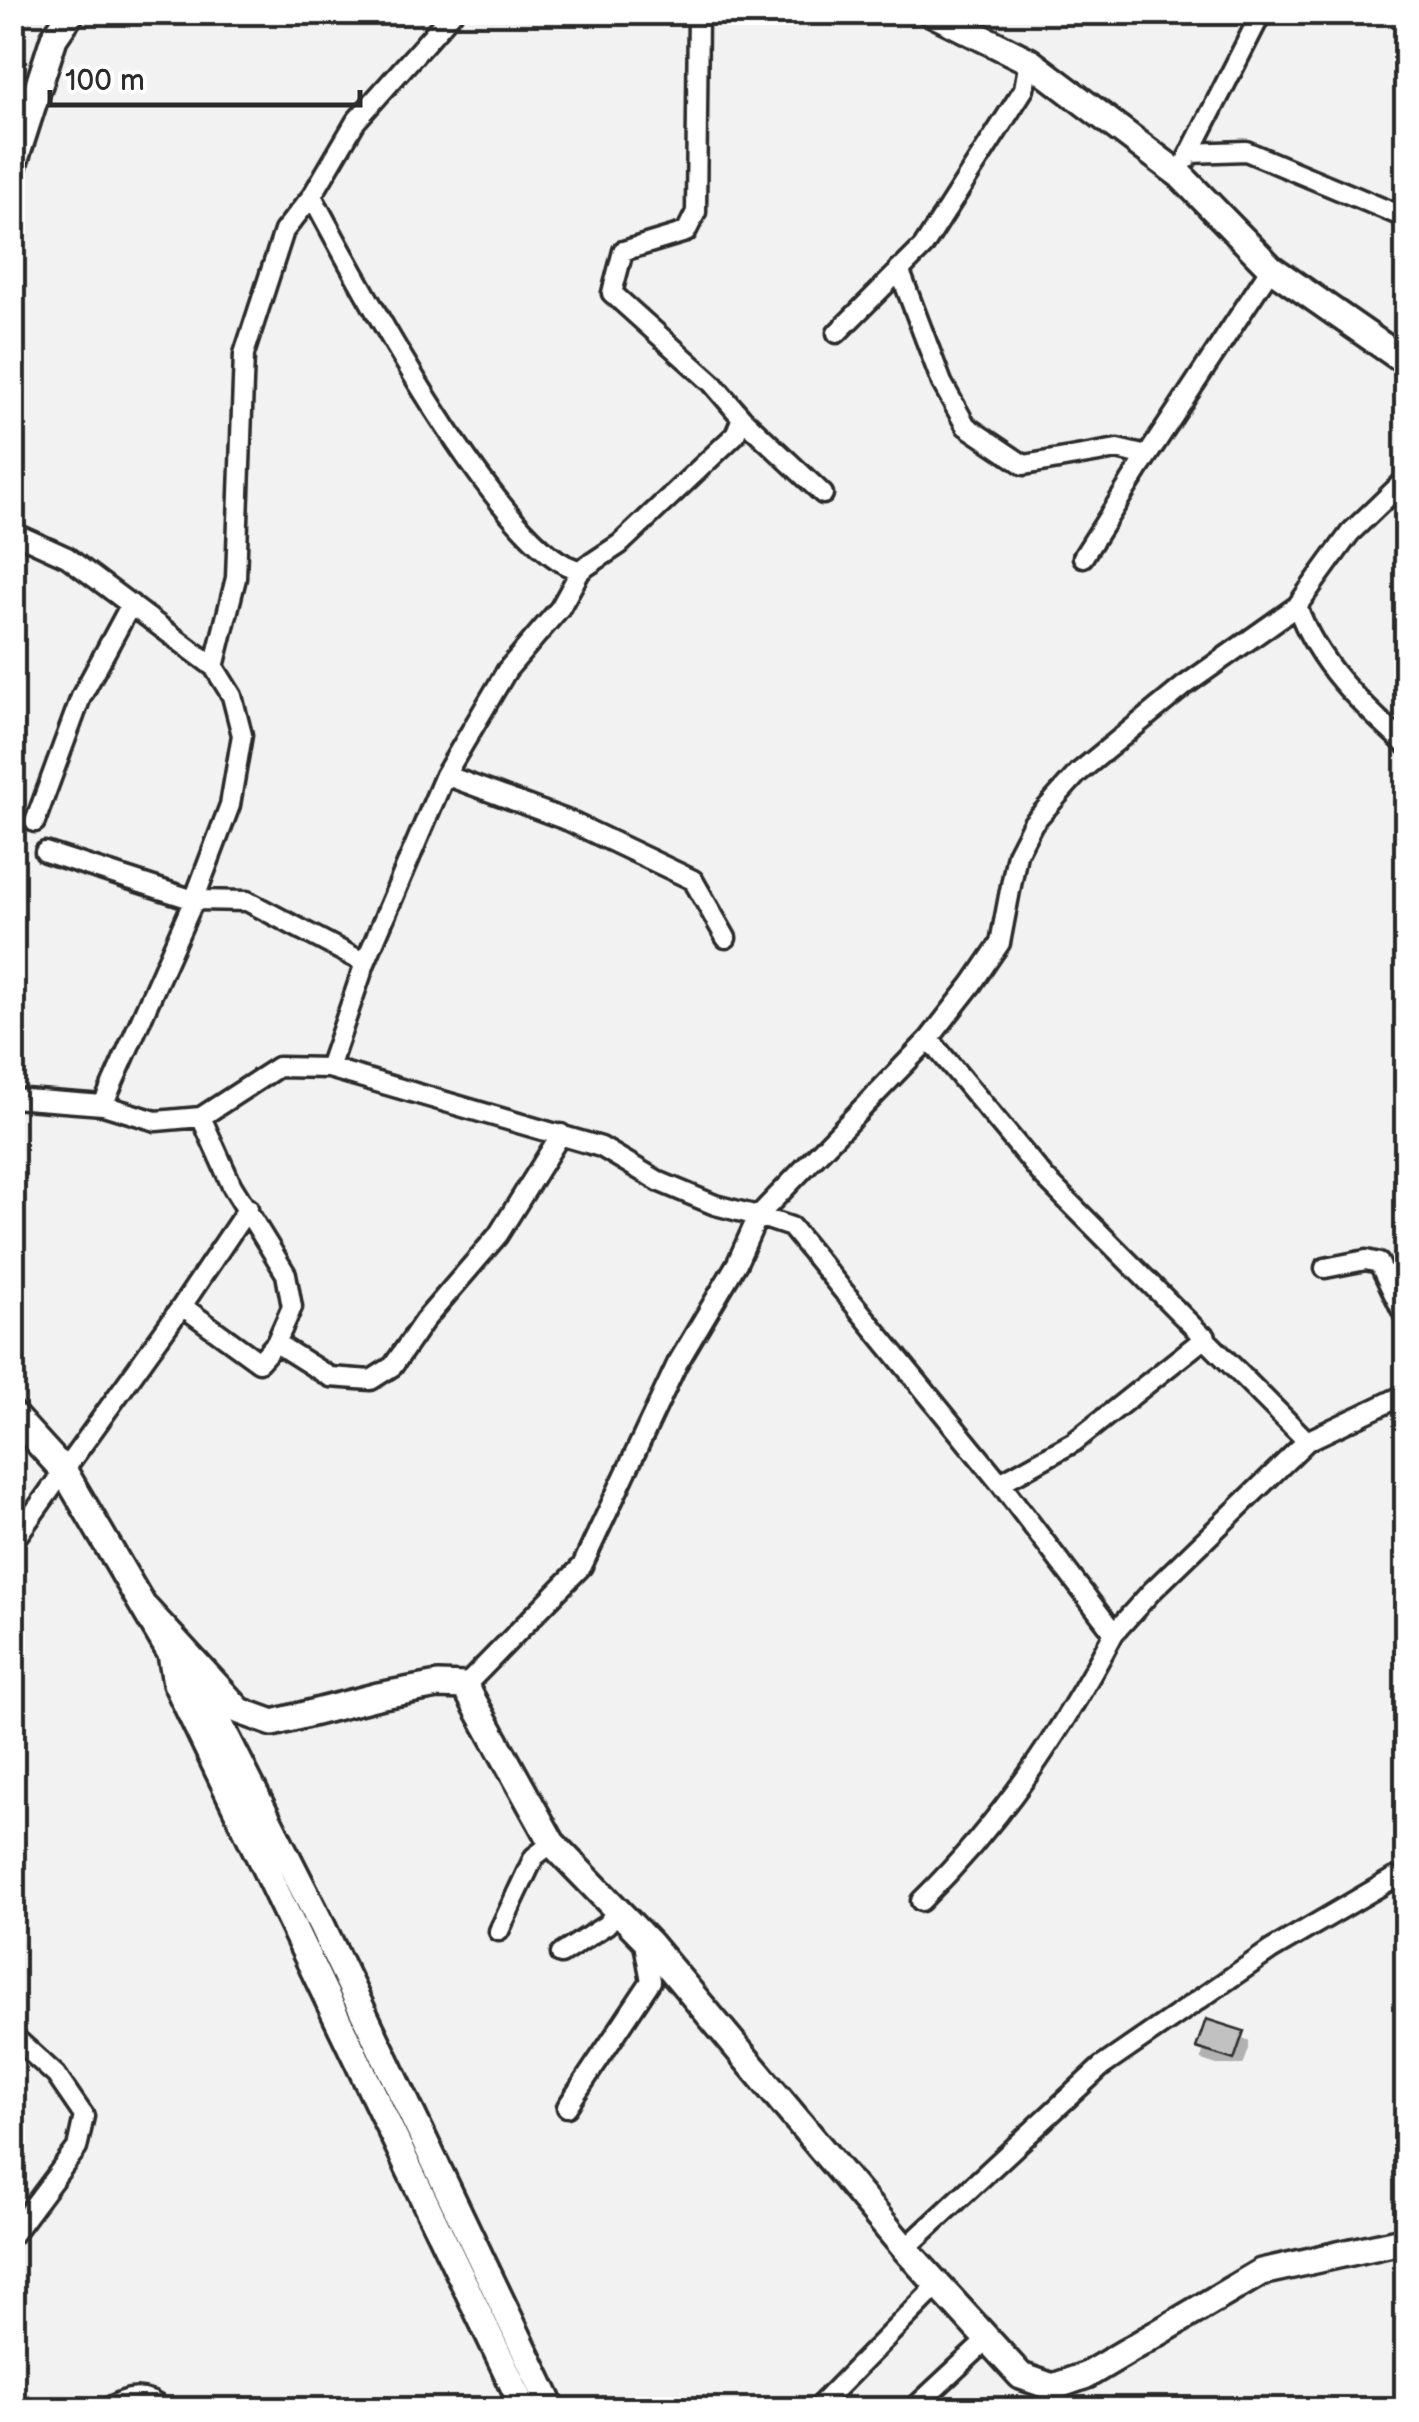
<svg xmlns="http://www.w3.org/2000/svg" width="1419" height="2422" font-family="'Balsamiq Sans',sans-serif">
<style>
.building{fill:#c1c1c1;stroke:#2b2b2b;stroke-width:2.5;filter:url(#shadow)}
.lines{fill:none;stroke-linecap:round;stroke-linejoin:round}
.street-casing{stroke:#2b2b2b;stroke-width:25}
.secondary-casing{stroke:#2b2b2b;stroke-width:32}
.street{stroke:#fff;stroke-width:18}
.secondary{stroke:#fff;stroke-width:25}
</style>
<defs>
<filter id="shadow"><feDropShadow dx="6" dy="11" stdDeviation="0" flood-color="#0004"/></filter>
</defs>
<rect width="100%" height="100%" fill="#f2f2f2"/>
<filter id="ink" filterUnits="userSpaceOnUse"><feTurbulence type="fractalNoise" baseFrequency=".01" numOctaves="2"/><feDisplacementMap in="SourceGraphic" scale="20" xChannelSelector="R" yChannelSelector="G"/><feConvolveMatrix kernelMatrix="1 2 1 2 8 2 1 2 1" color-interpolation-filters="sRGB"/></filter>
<g filter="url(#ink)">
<path class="building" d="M 1206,2019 L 1244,2031 L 1234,2060 L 1196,2048 Z"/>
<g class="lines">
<g class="street-casing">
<path id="street" d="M 1190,153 L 1246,151 L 1406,218
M 1187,159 L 1262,12
M 312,196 C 351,269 505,560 581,570 L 620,544 L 735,435 L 742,418 L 712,383 L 612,293 L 623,251 L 686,232 L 696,212 L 698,12
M 899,269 L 942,383 L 966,426 L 1024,465 L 1117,449 L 1147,456 L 1271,268
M 837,333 L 923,247 L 1024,89 L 1029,61
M 742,418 L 823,494
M 12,532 L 67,557 L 214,667 L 232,696 L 242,735 L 230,805 L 194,900 L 103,1105
M 1083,557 L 1147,456
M 581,570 L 560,608 L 507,670 L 445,775 L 569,821 L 693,880 L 726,938
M 1297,606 C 1318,665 1361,704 1406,745
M 214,667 L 236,578 L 244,354 L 284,231 L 312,196 L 356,121 L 453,12
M 35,822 L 81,697 L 131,604
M 45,852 L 194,900 L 247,901 L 365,963
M 929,1039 L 1044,1177 L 1307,1441
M 329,1068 L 365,963 L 445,775
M 12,1098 L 103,1105 L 156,1121 L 201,1117 L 278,1067 L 329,1068 L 601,1147 L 660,1182 L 715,1205 L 758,1216 L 929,1039 L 972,984 L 1000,943 L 1017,854 L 1033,823 L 1078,773 L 1184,686 L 1297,606 L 1350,533 L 1406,479
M 1325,1268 L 1366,1260 L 1379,1263 L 1406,1319
M 182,1306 L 248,1208
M 276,1343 L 330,1377 L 371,1380 L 393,1366 L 424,1321 L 498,1235 L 561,1134
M 1000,1483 L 1074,1442 L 1206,1337
M 12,1543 L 182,1306 L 259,1362 L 276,1343 L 292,1307 L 286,1274 L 232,1186 L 201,1117
M 1114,1633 L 1151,1592 L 1307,1441 L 1406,1394
M 465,1686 L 582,1566 L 677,1364 L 737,1263 L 758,1216 L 791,1227 L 1000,1483 L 1114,1633 C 1061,1733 1002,1821 921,1901
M 499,1931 L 534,1857 L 552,1843
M 561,1954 L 606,1925 L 619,1910
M 12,2035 L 56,2075 L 84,2116 L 77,2148 L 12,2235
M 567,2107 L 651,1981 L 645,1949 L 650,1944
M 905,2249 L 1101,2067 L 1271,1950 L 1394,1878
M 106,2410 C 126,2396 144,2393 164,2410
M 815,2410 L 938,2285
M 912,2410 L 986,2341"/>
</g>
<g class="secondary-casing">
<path id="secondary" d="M 930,12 L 1029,61 L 1180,175 L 1271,268 L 1406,362
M 12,169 L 54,38 L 72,12
M 12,1414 L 64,1471 L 171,1654 L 176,1683 L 525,2410
M 146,1609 L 240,1711 L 273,1723 L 378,1696 L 438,1685 L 465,1686 L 552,1843 L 650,1944 L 905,2249 L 1021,2376 L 1053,2387 L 1087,2375 L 1261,2272 L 1406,2240
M 194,1673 L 321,1924 L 553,2410"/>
</g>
<use href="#street" class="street"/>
<use href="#secondary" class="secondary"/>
</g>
</g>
<rect width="1419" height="2422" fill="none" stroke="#fff" stroke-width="50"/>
<rect x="25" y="25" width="1369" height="2372" fill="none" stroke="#2b2b2b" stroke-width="4" filter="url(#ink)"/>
<path d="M50 90v15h310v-15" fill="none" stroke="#2b2b2b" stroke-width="5"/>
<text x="65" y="90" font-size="30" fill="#2b2b2b" stroke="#ffffff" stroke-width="8" paint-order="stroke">100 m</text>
</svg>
